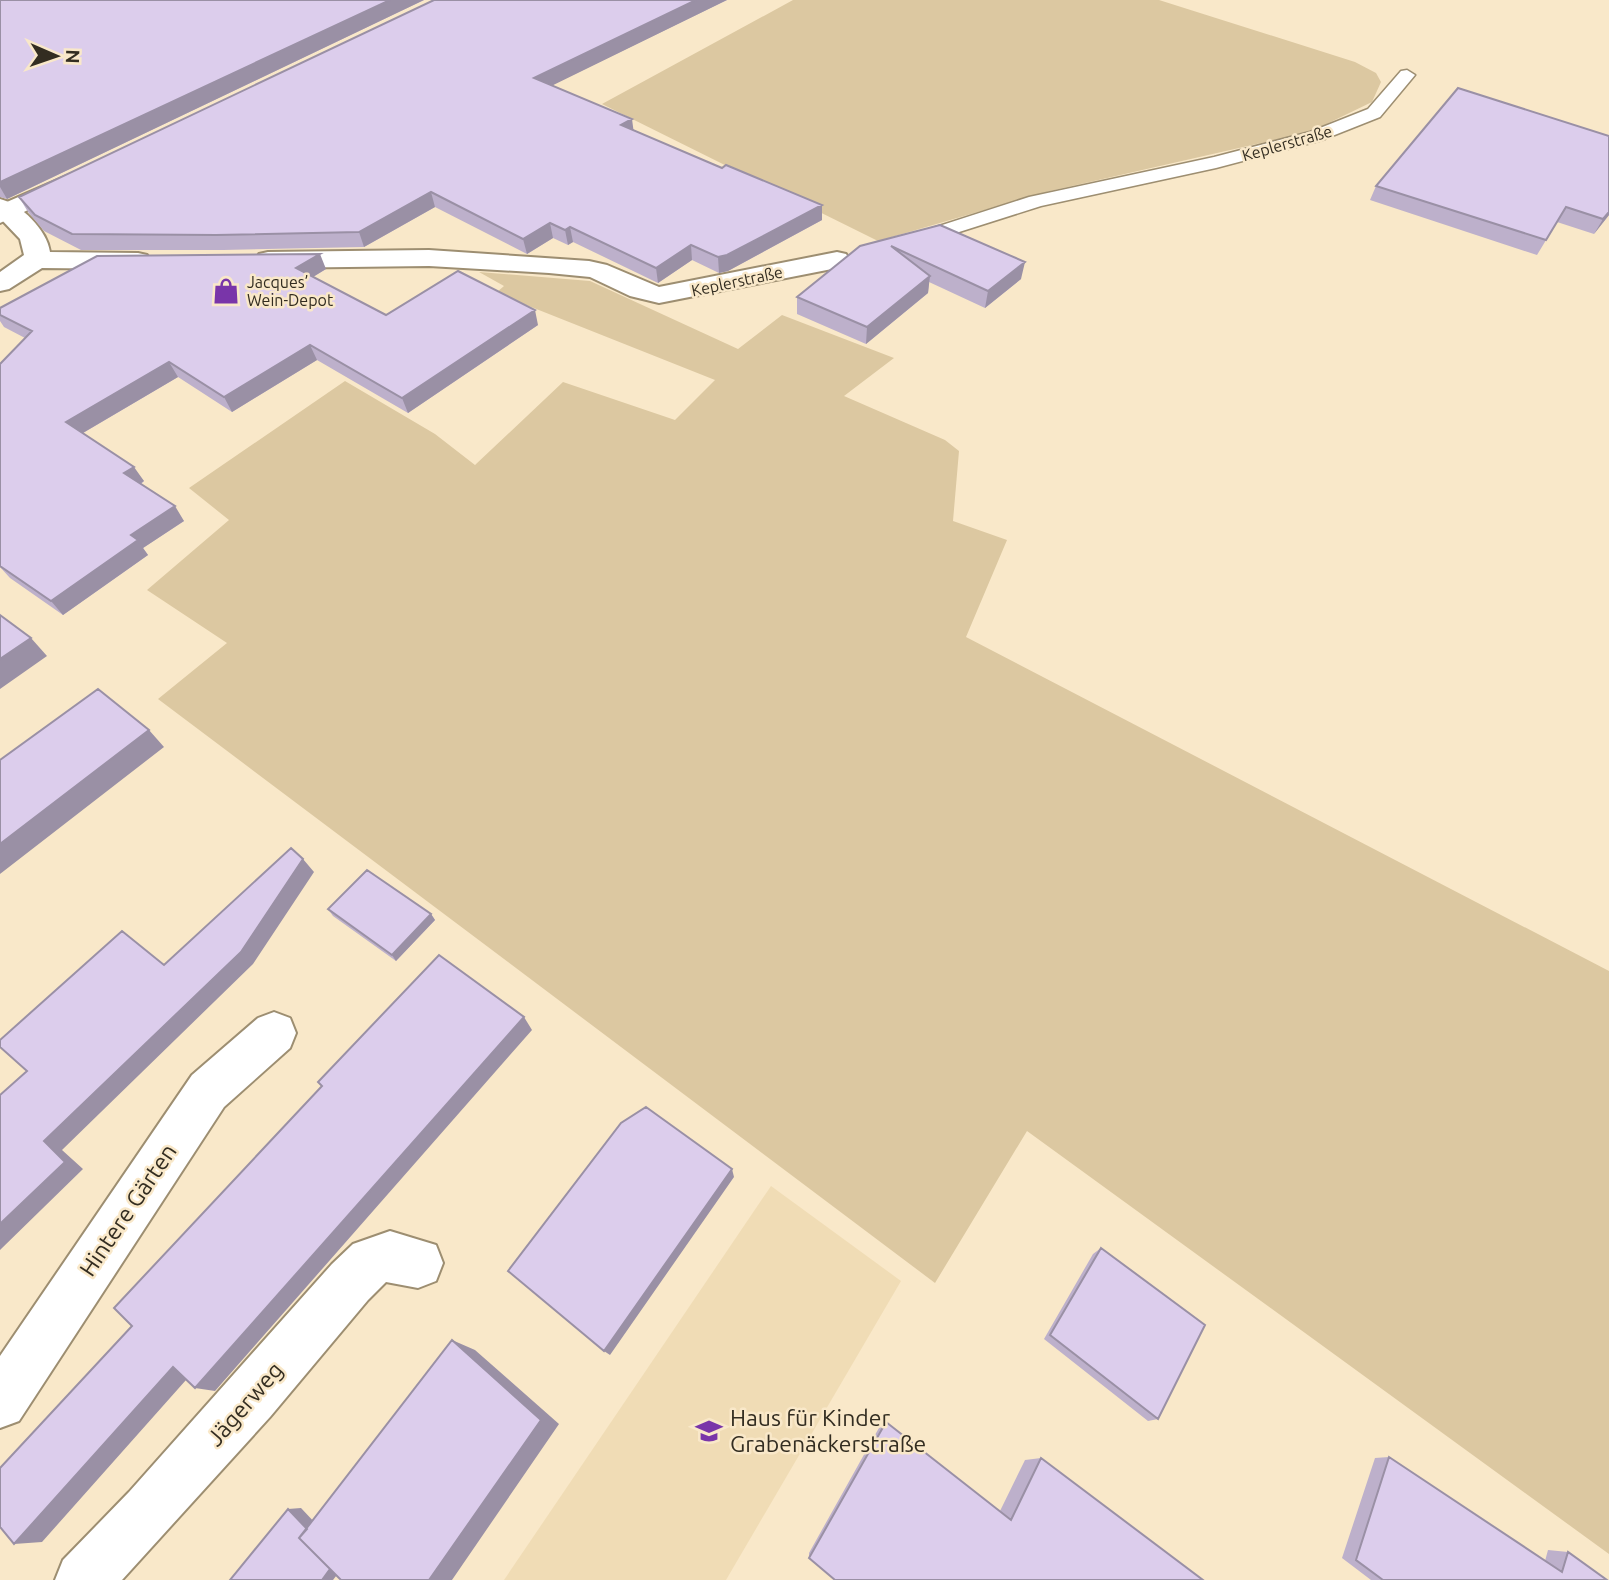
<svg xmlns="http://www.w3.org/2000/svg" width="1609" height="1580" font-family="Ubuntu,sans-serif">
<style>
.built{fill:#f0dcb5}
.green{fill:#dcc8a1}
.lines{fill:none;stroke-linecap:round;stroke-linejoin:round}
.lane-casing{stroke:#9d8e71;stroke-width:3}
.street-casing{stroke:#9d8e71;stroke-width:4}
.secondary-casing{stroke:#9d8e71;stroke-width:4}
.lane{fill:#fff;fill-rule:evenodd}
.street{fill:#fff;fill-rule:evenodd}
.secondary{fill:#fff;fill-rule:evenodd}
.wall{fill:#bdb0cb}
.shaded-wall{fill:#9a90a5}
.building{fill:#dccdec;stroke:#9a90a5;stroke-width:2}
.labels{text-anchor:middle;stroke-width:5;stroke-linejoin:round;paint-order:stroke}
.far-street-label{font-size:16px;fill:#332d21;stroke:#f9e8c9}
.far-poi-label{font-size:16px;fill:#332d21;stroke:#f9e8c9;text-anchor:start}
.near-street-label{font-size:23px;fill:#332d21;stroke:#f9e8c9}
.near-poi-label{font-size:23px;fill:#332d21;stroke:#f9e8c9;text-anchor:start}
</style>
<rect width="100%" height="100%" fill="#f9e8c9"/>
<path class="built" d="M 771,1186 L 901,1281 L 726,1580 L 504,1580 Z"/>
<path class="green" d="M 793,0 L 1159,0 L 1355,62 L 1376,73 L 1381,82 L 1372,102 L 1310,132 L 1050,191 L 878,241 L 602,104 Z
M 479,272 L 590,281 L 738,349 L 782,315 L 894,358 L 844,396 L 945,440 L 959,451 L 953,521 L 1007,540 L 966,637 L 1609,971 L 1609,1554 L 1027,1131 L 935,1283 L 158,699 L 227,643 L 147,590 L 229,520 L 189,488 L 345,381 L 435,434 L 475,465 L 563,382 L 675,420 L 715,380 L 496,293 L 504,286 Z"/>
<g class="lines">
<g class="lane-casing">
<path id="lane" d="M 1407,70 L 1415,75 L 1380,117 L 1322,140 L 1216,168 L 1041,206 L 912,247 L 905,245 L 902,241 L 905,237 L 1029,197 L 1214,157 L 1310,132 L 1368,109 L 1401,71 Z"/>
</g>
<g class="street-casing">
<path id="street" d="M 0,199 C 21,204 47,230 50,252 L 138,253 L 147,255 L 151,261 L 147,267 L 138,269 L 42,268 L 9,289 L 0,291 L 0,272 L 24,255 L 20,239 L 0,218 Z
M 429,250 L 589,261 L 607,265 L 659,287 L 837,252 L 846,254 L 850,260 L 846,266 L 837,268 L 659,303 L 630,296 L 590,277 L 549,273 L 429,266 L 268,268 L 259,266 L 255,260 L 259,254 L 268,252 Z
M 274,1012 L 290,1018 L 296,1033 L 290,1048 L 224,1107 L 19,1421 L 0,1428 L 0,1356 L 192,1075 L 258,1018 Z
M 390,1231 L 436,1245 L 443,1263 L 436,1281 L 418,1288 L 386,1282 L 368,1300 L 270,1417 L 122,1580 L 55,1580 L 63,1560 L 129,1492 L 332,1264 L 353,1244 Z"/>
</g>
<g class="secondary-casing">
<path id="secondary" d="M 71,174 L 80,176 L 83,181 L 80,186 L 0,223 L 0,205 Z"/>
</g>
<use href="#lane" class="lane"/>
<use href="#street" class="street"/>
<use href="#secondary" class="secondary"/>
</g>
<path class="wall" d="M 0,0 L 424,0 L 7,199 L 0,197 Z
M 434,0 L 727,0 L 552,85 L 634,130 L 822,220 L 728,271 L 719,273 L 692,260 L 658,283 L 573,242 L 568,245 L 553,238 L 527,254 L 435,207 L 364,247 L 223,250 L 81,250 L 44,231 L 28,212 L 19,197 Z
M 1458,88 L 1609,215 L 1594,234 L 1557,222 L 1537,255 L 1370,200 L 1376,186 Z
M 940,225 L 1021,279 L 985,308 L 929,282 L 928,293 L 866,344 L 797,314 L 797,297 Z
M 326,269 L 313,277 L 386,315 L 538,325 L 408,413 L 317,360 L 232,412 L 178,377 L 83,433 L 144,481 L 141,484 L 184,521 L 143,548 L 148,555 L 63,615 L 10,578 L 0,567 L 0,364 L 25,338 L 4,327 L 0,321 L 0,308 Z
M 328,909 L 431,914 L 435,920 L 396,961 L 333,916 Z
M 1101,1248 L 1158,1419 L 1148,1421 L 1044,1339 L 1093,1254 Z
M 886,1422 L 1000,1511 L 1025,1460 L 1041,1458 L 1203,1580 L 809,1558 L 809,1553 L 880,1426 Z
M 1389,1457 L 1545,1561 L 1548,1550 L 1568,1552 L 1607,1580 L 1371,1580 L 1342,1558 L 1375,1458 Z"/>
<path class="shaded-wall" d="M 390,0 L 424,0 L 7,199 L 0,187 L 0,182 Z
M 696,0 L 727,0 L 537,93 L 534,78 Z
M 632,119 L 634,134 L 621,125 Z
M 431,192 L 435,207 L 364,247 L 359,232 Z
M 822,205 L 822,220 L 728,271 L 719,273 L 718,257 Z
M 1609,212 L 1609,215 L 1594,234 L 1603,219 Z
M 550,223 L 553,238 L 527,254 L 523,239 Z
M 570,227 L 573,242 L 568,245 L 565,230 Z
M 691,245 L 692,260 L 658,283 L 656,268 Z
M 320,254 L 326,269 L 303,283 L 296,268 Z
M 1025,262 L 1021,279 L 985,308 L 988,291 Z
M 930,276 L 928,293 L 866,344 L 867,327 Z
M 535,310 L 538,325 L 408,413 L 402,398 Z
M 310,345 L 317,360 L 232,412 L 224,397 Z
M 169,362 L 178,377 L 76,437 L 66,422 Z
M 134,467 L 144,481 L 134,488 L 124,473 Z
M 175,506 L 184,521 L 143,548 L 148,555 L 63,615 L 51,601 L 131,535 Z
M 31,638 L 47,656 L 0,689 L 0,659 Z
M 149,730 L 164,747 L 0,874 L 0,844 Z
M 303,859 L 314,872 L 253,964 L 62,1150 L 83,1169 L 0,1250 L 0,1224 L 44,1141 Z
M 431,914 L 435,920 L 396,961 L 392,955 Z
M 524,1017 L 532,1030 L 215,1391 L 195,1388 Z
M 732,1169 L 734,1177 L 610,1355 L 604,1351 Z
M 452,1340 L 475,1350 L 559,1424 L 452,1580 L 429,1580 Z
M 173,1367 L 194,1371 L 42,1542 L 14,1544 Z
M 301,1508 L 349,1559 L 333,1580 L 322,1580 L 288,1509 Z"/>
<path class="building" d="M 0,0 L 390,0 L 0,182 Z
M 434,0 L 696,0 L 534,78 L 632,119 L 621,125 L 722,168 L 726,165 L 822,205 L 727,255 L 718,257 L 691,245 L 656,268 L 570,227 L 565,230 L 550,223 L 523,239 L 431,192 L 359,232 L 216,235 L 72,234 L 35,215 L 19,197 Z
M 1458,88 L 1609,136 L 1609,212 L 1603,219 L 1566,207 L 1546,240 L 1376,186 Z
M 940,225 L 1025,262 L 988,291 L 891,246 L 930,276 L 867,327 L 797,297 L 860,246 Z
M 320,254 L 296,268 L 386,315 L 458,271 L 535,310 L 402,398 L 310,345 L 224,397 L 169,362 L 66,422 L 134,467 L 124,473 L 175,506 L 131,535 L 138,540 L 51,601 L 0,566 L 0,364 L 32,331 L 0,315 L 0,308 L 97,256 Z
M 0,615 L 31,638 L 0,659 Z
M 98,689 L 149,730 L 0,844 L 0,760 Z
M 291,848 L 303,859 L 241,952 L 44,1141 L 65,1162 L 0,1224 L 0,1095 L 27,1071 L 0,1047 L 0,1040 L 122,931 L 164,965 Z
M 367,870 L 431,914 L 392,955 L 328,909 Z
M 439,955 L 524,1017 L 195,1388 L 173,1367 L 14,1544 L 0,1527 L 0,1468 L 132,1326 L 114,1308 L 322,1086 L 318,1082 Z
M 646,1107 L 732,1169 L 604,1351 L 508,1271 L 621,1123 Z
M 1101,1248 L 1205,1325 L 1158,1419 L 1050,1335 Z
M 452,1340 L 541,1420 L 429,1580 L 341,1580 L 299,1538 Z
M 886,1422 L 1011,1520 L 1041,1458 L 1203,1580 L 835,1580 L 809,1558 Z
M 1389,1457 L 1562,1572 L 1568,1552 L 1607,1580 L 1383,1580 L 1356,1560 Z
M 288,1509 L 307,1529 L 299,1538 L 330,1569 L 322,1580 L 230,1580 Z"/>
<defs>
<g id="shop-bare" transform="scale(2.1)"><path d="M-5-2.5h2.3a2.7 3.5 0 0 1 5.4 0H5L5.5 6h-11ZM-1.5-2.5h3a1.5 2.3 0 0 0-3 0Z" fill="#7935a9" stroke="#f9e8c9" stroke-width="2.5" paint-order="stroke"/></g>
<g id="school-bare" transform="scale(2.1)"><path d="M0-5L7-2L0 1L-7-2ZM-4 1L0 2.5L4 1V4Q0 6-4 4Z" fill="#7935a9" stroke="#f9e8c9" stroke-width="2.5" paint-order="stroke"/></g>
</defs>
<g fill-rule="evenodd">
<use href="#shop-bare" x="226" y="291"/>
<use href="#school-bare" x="709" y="1431"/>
</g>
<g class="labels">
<g class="far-street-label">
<text transform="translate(1287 143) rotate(-16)" y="6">Keplerstraße</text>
<text transform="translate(737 281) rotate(-12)" y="6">Keplerstraße</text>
</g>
<g class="far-poi-label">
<text x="247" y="288">Jacques’<tspan x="247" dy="18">Wein-Depot</tspan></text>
</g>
<g class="near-street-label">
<text transform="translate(128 1210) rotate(-56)" y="8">Hintere Gärten</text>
<text transform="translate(245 1404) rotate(-49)" y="8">Jägerweg</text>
</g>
<g class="near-poi-label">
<text x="730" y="1426">Haus für Kinder<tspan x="730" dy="26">Grabenäckerstraße</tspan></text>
</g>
</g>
<g transform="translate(56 56) rotate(92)" stroke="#f9e8c9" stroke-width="5" paint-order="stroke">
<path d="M0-5L12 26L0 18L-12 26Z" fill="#332d21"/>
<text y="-10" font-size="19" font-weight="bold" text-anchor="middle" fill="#332d21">N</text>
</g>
</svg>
